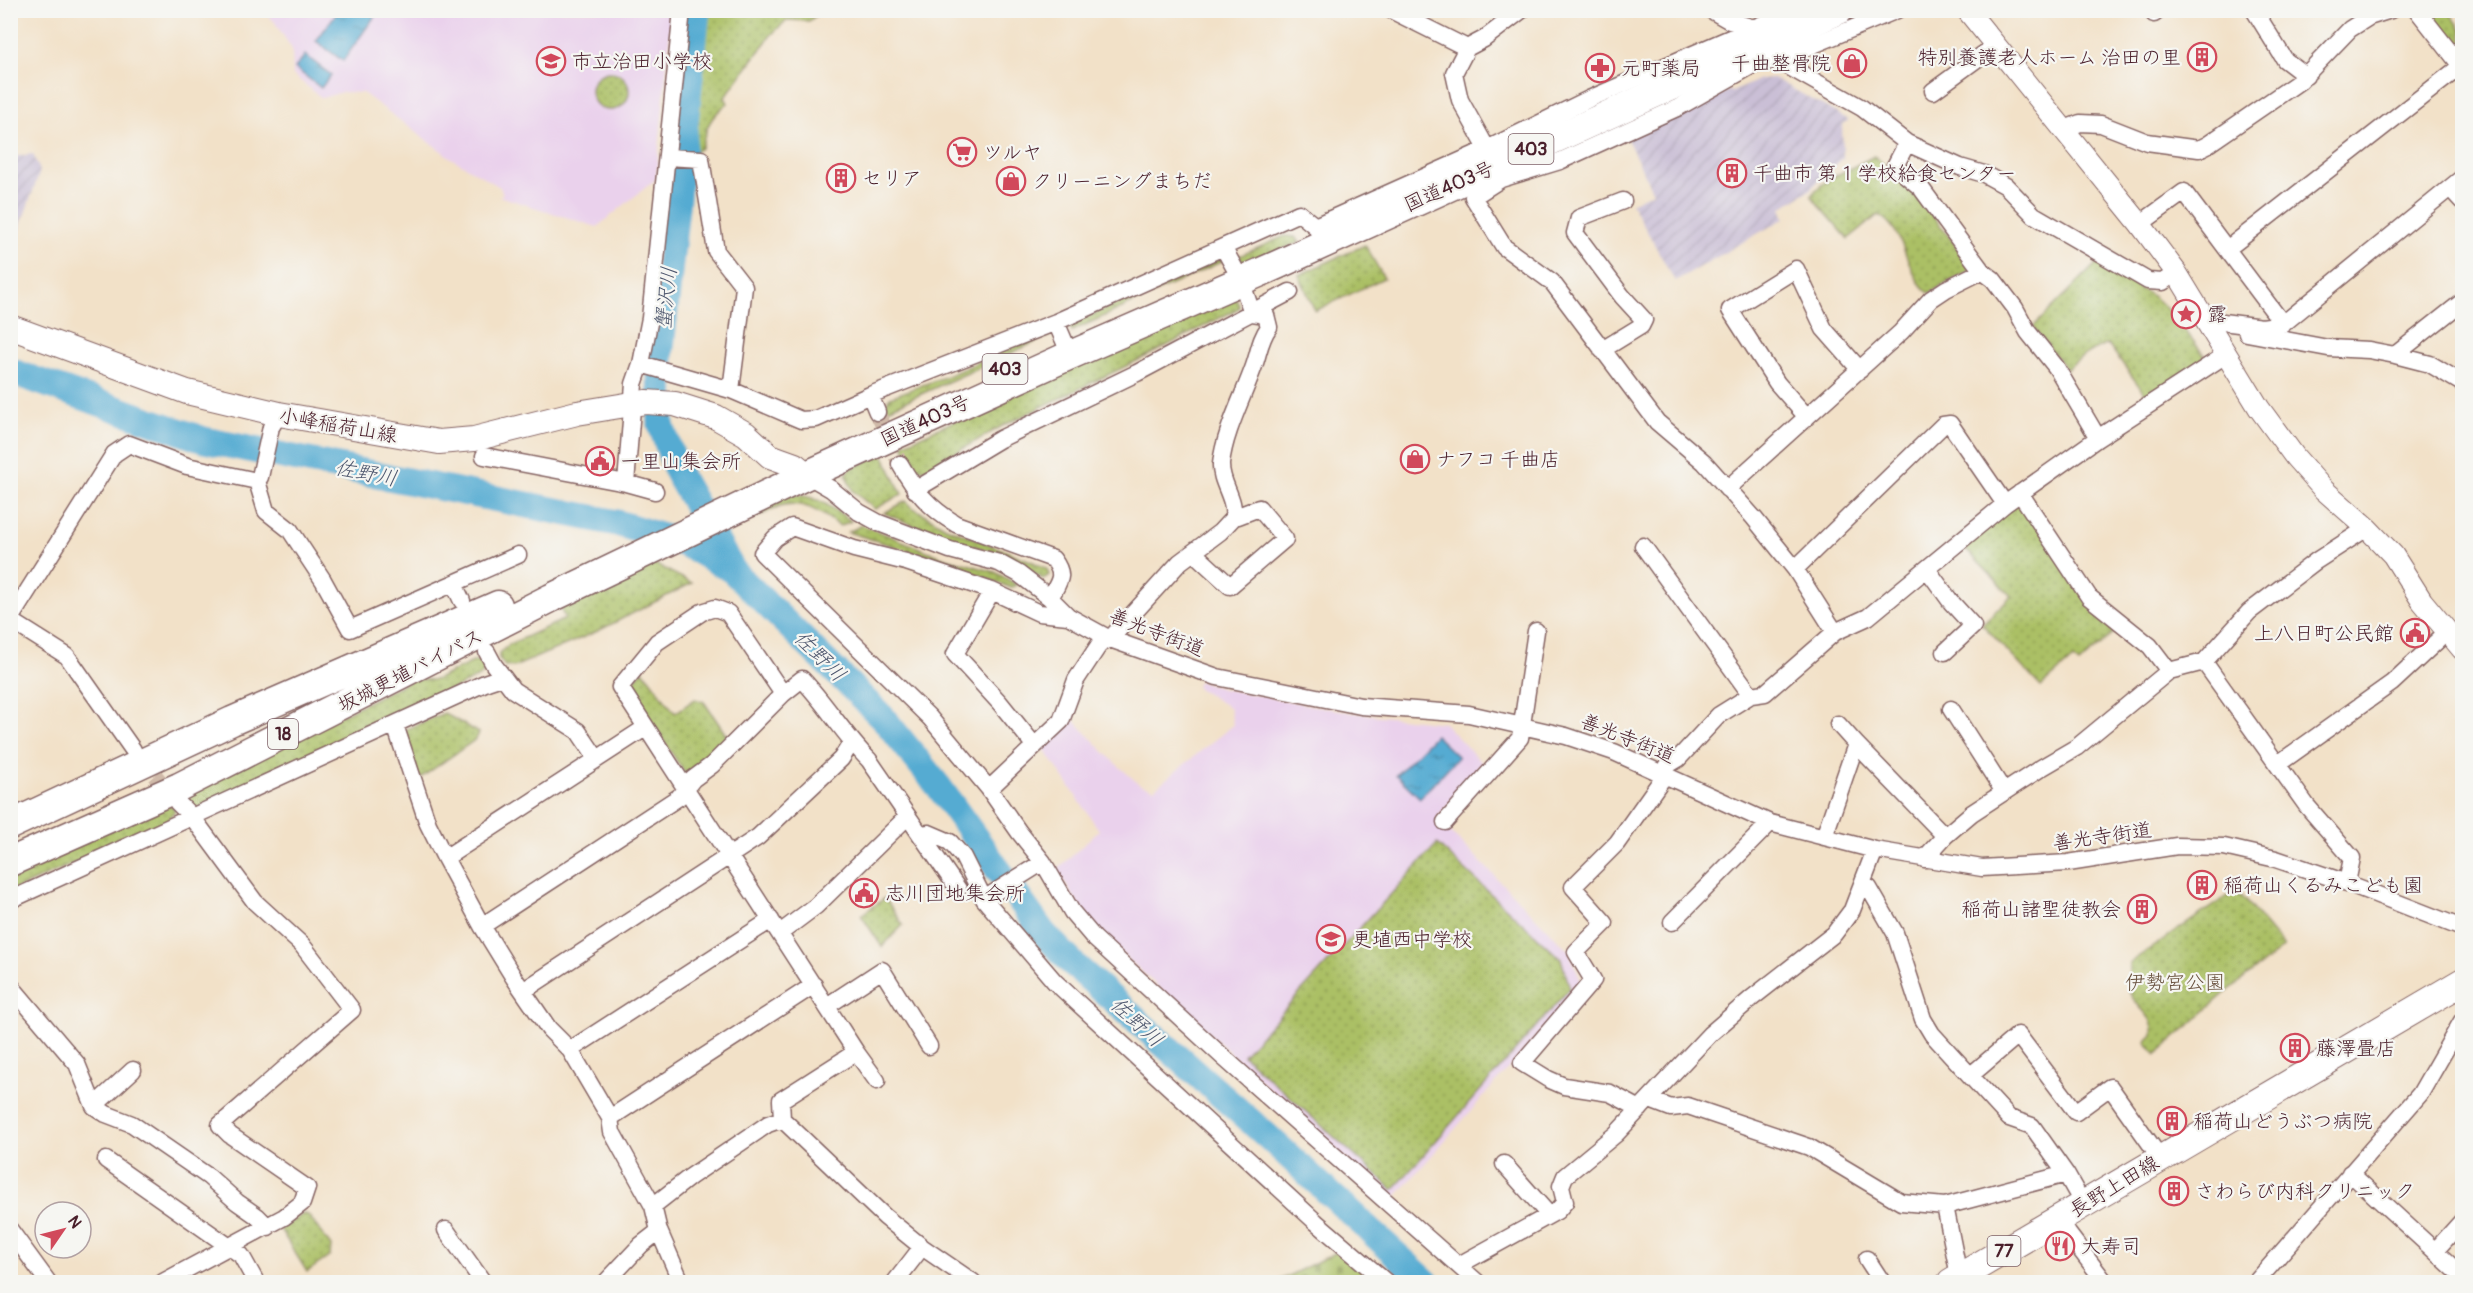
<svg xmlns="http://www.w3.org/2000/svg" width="2473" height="1293" font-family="Pangolin,'Klee One',sans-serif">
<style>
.built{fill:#ead1ec}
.industrial{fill:url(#industrial-furrows)}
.grass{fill:url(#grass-dots);stroke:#7a7048;stroke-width:1.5}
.cemetery{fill:url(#cemetery-stones);stroke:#7a7048;stroke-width:1.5}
.water{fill:url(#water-ripples);stroke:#50657e;stroke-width:1.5}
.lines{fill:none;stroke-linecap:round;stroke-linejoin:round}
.river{stroke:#55abd2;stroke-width:27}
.minor-tunnel{stroke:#d0baa9;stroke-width:16;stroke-dasharray:16 8;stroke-linecap:butt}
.minor-casing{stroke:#856362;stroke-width:19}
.tertiary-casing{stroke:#856362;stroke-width:23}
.secondary-casing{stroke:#856362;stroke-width:26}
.primary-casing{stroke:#856362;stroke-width:29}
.trunk-casing{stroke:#856362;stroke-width:31}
.minor{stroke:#fff;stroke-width:16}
.tertiary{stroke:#fff;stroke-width:21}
.secondary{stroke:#fff;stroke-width:24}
.primary{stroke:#fff;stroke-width:27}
.trunk{stroke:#fff;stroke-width:28}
.labels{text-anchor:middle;stroke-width:4.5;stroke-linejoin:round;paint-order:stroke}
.shield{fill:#f6f6f2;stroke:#7e6067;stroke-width:1.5}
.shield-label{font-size:18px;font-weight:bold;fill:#4a1f2b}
.poi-label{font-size:20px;fill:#4a1f2b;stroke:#f6f6f2;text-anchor:start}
.street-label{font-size:20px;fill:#4a1f2b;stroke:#f6f6f2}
.park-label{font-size:20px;fill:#674f3c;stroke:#f6f6f2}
.water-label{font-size:21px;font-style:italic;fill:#4e576e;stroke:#f6f6f2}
</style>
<defs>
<pattern id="industrial-furrows" width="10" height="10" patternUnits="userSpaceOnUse" patternTransform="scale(1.5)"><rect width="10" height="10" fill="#cabfd6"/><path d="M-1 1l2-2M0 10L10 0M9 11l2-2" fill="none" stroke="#afa4b8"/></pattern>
<pattern id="grass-dots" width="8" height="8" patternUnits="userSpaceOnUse" patternTransform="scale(1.5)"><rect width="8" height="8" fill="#abc065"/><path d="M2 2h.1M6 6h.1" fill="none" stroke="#8d9b53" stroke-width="1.8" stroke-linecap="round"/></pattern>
<pattern id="cemetery-stones" width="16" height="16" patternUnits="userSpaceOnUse" patternTransform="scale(1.5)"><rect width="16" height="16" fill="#abc065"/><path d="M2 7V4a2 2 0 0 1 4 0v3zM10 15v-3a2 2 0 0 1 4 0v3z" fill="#8d9b53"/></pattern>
<pattern id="water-ripples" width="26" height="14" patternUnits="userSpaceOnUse" patternTransform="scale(1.5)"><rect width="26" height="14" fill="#55abd2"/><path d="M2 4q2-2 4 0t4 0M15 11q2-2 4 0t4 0" fill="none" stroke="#488bab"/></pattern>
</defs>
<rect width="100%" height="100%" fill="#f6f6f2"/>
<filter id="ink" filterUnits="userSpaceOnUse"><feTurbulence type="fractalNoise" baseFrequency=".0167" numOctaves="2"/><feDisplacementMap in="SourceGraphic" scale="12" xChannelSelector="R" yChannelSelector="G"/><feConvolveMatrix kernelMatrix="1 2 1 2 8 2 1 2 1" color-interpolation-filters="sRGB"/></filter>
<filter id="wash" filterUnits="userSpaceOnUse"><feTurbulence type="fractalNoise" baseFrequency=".008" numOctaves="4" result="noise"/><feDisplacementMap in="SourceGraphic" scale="24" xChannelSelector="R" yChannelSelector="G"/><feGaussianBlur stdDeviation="1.35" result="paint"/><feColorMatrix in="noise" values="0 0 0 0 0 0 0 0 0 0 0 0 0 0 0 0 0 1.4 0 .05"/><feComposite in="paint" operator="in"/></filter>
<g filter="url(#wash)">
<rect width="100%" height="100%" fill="#f2e1c8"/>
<path class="built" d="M 262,11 L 672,11 L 656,179 L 597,227 L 499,196 L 503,194 L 500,187 L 451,158 L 363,93 L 342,92 L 322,98 L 293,75 L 292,49 L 274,21 Z
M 1198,681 L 1223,689 L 1353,713 L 1444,723 L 1482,763 L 1437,818 L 1569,951 L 1582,984 L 1392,1201 L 1092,926 L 1057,870 L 1099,830 L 1043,747 L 1071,717 L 1114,762 L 1139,784 L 1154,789 L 1233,725 L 1230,708 L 1196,687 Z"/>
<path class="industrial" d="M 1773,78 L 1849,120 L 1842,124 L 1843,158 L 1808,191 L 1781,208 L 1785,218 L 1675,281 L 1631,203 L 1653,192 L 1626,137 L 1730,90 L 1732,92 L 1760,79 Z
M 33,154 L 40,171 L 11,253 L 11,157 Z"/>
<path class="grass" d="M 704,11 L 822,11 L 809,21 L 787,20 L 771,35 L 725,97 L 728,103 C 709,118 707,126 701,148 L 695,152 L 689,152 Z
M 2425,11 L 2449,11 L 2462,30 L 2462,59 Z
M591 91a19 19 0 1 1 38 0a19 19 0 1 1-38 0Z
M 1874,156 L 1908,183 L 1966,259 L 1970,270 L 1929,293 C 1904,274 1907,229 1878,215 L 1848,239 L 1811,196 C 1822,179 1855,167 1874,156 Z
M 1285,236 L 1295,237 L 1300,242 L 1244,264 L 1239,256 Z
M 1365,245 L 1384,278 L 1315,311 L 1299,275 Z
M 1221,258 L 1223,261 L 1072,331 L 1069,325 Z
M 2097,263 L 2154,297 L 2176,318 L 2204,355 L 2205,358 L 2148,398 L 2108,344 L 2085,355 L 2066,369 L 2033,327 Z
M 1234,296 L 1239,305 L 1239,308 L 1149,355 L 1004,425 L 925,470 L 914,468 L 903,444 Z
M 1047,332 L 1049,336 L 886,410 L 886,403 L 890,397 L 947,376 Z
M 883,454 L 902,494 L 875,509 L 853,491 L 846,475 L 850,469 Z
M 787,495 C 816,494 828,505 851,521 L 840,526 C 822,514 804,499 780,506 C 768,510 761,518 749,518 Z
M 906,501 L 910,506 L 946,527 L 1033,562 L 1047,569 L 1049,575 L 1043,579 L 1012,558 L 930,532 L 884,513 Z
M 2015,504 L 2021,505 L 2118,629 L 2079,664 L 2073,659 L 2041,687 L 1982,624 L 2011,596 L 1963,546 Z
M 862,525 L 942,557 L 995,572 L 1017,585 L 1011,588 L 955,565 L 848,532 Z
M 649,561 L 692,583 L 598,631 L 514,667 L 505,666 L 499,658 L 499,653 L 510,644 L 565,619 L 559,605 Z
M 475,661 L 481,661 L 485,668 L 481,676 L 200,807 L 193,807 L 183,796 L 413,679 L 435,680 Z
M 643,670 L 675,713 L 695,699 L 704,702 L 729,739 L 706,761 L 689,773 L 684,772 L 629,687 Z
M 444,713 L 479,733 L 476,739 L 419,779 L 405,730 Z
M 169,802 L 175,810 L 167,822 L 11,891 L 10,872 Z
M 1437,844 L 1561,959 L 1570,988 L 1393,1190 L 1243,1055 Z
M 2236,890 L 2284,947 L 2223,995 L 2156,1055 L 2146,1042 L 2153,1035 C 2156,1015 2135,1008 2129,991 C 2126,980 2131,973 2129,963 Z
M 885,898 L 903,925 L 882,947 L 861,915 Z
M 303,1214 L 308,1215 L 331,1246 L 330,1256 L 307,1272 L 280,1229 Z"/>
<path class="cemetery" d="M 1341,1250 L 1377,1282 L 1276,1282 Z"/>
<path class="water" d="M 338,11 L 367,11 L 375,16 L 343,61 L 316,41 Z
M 305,55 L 331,75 L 321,88 L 295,68 Z
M 1435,735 L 1458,757 L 1420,798 L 1396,775 Z"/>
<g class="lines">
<path class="river" d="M 697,10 L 660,357 L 661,425 L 677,472 L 732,569
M 10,371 L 204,440 L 617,523 L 685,544 L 732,570 L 884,719 L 939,787 L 1044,934 L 1073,964 L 1267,1136 L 1426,1282"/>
</g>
</g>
<g filter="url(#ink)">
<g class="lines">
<path class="minor-tunnel" d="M 877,412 L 900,464
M 139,757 L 173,797"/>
<g class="minor-casing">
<path id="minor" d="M 1391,10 L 1467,48 L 1484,39 L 1522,10
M 1711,10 L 1730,21 L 1754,28 L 1777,60 L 1862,108 L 1907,143 L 1960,167 L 1984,174 L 2006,186 L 2034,215 L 2148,281 L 2163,282 L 2176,272
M 2254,10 L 2285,60 L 2306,76
M 2417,10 L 2461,66
M 2154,14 L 2159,10
M 1467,48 L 1454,73 L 1460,100 L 1496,165 L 1501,179 L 1473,197 L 1504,247 L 1552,282 L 1657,422 L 1704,462 L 1754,518 L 1795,569 L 1835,632
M 1933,91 L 1996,45
M 2065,129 L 2080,123 L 2101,124 L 2147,142 L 2199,149 L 2207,145 L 2300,81 L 2350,29 L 2369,17 L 2391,10
M 1907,143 L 1895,166 L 1921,188 L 1982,271 L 1993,279 L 2015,308 L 2028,332 L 2056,367 L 2098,438
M 667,157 L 701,159 L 716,251 L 744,287 L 731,390
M 1501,179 L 1560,161 L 1679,107 L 1753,65 L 1777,60 L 1897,10
M 2450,188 L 2462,201
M 2140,224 L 2184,192 L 2283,324
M 1315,226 L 1487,149 L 1589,99 L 1795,10
M 1223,247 L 1241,280 L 1252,313
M 2227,249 L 2461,66 L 2462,69
M 2207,320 L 2262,327 L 2283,324 L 2462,178
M 1056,322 L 1065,343
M 2247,333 L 2328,348 L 2369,350 L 2395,355 L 2430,364 L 2462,383
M 1602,350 L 1641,326 L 1644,320 L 1622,296 L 1575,233 L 1579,218 L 1623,201
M 2395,355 L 2462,302
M 641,364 L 731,390 L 801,420 L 816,419 L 870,395 L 1056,322 L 1299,213 L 1315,226 L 1325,243
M 870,395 L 877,412
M 1807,417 L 1777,383 L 1730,310 L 1796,269 L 1824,329 L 1860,370
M 484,456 L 626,483 L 655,491
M 900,464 C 916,492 928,507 956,524 L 1053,559 C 1066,576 1059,581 1050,598
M 807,475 L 831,489 L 859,512 L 879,523 L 950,550 L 999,563 L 1019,574 L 1050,598 L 1068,616 L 1110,639 L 1217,677 L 1361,706 L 1469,714 L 1566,736 L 1614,752 L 1770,823 L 1875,850 L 1982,868 L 2068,863 L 2177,846 L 2224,847 L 2276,859 L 2347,883 L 2462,928
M 257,481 L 266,511 L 290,530 L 323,580 L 350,629 L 518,555
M 257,481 L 260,477 L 271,427 L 279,414
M 626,483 L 634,384 L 641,364 L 650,318 L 682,10
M 1727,489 L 1901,332 L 1931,299 L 1946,289 L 1982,271
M 915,490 L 1000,439 L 1137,373 L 1290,292
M 2020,493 L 2089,597 L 2150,646 L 2169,671
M 1643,546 L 1751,695
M 1194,553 L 1230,586 L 1285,539 L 1259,508 L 1238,516 L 1234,515
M 1795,569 L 1943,425 L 1950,424 L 2005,504
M 1927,569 L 1951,602 L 1973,626 L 1945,652
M 454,584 L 462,601
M 992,591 L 955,654 L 1000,703 L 1034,745
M 1068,616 L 1039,613 L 992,591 L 906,562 L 854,549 L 792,527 L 775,538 L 762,553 L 930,718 L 989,789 L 1019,832 L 1043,862 L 1072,912 L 1094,938 L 1223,1057 L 1477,1282
M 10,619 L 114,454 L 129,444 L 187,466 L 257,481
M 10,620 L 67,656 L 133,750
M 487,652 L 494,665 L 513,690 L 578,731 L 597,759
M 2204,662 L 2307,806 L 2352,858 L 2347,883
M 1951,709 L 2004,792
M 1838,724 L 1856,744
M 395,725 L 428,824 L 445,858 L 482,926 L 514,978 L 549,1029 L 570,1050 L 610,1118 L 612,1132 L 653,1206 L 659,1231 L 681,1282
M 2278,764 L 2392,683 L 2448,631
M 989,789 L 1061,721 L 1076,680 L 1099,645 L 1110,639 L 1180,562 L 1220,532 L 1233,518 C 1236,498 1220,483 1221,464 C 1224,433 1244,395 1254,366 C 1259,352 1260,339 1269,327 L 1266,315 L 1252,313
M 1445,822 L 1520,738 L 1536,631
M 920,834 L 929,833 L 950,842 L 963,857 L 984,899 L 1055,982 L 1316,1222 L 1386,1282
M 1824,837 L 1856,744 L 1945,836
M 445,858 L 645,728
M 1924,859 L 1945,836 L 1972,813 L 2041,768 L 2077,747 L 2169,671 L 2204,662 L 2249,612 L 2316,561 L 2367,528
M 1863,884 L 1869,888 L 1895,933 L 1923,1019 L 1932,1034 L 2009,1118 L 2032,1126 L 2066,1174 L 2083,1204
M 958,889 L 869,760 C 844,735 826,704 802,679 L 783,694 L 728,613 L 715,608 L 702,612 L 657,642 L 620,687 L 856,1052 L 781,1100 L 782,1119 L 885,1217 L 922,1247 L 973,1282
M 984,899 L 1043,862
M 10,900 L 487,682 L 502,677
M 1672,922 L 1770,823
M 482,926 L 679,797 L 693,779 L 712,765 L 783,694
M 780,933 L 816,906 L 907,817
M 10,985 L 77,1064 L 94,1106 L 106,1114 L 132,1124 L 209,1177 L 237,1202 L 257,1216 L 268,1227
M 523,991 L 758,837 L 841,759 L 852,742
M 827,1006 L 882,970 L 929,1046
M 570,1050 L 771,920
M 856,1052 L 877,1081
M 1971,1075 L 2018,1035 L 2076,1112 L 2110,1087 L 2161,1159
M 1650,1100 L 1671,1108 L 1688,1106 L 1809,1147 L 1901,1202 L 1945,1206 L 2066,1174
M 94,1106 L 133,1070
M 1640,1109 L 1610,1093 L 1564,1086 L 1548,1079 L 1522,1063 L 1593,980 L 1576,952 L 1605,923 L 1573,887 L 1617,843 L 1660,782 L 1668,765 L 1678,759 L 1719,715 L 1751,695 L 1765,693 L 1835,632 L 1868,617 L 2005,504 L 2098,438 L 2227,354
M 610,1118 L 814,985
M 106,1160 L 241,1255 L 256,1282
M 1504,1164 L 1549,1215
M 2350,1173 L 2462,1276
M 653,1206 L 690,1177 L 768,1124 L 782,1119
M 1945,1206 L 1957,1266 L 1962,1276
M 2057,1219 L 2105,1282
M 10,1230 L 48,1282
M 446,1230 L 483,1282
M 2435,1251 L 2462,1221
M 1867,1259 L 1882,1282
M 1459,1265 L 1557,1211 L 1565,1202 L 1561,1186 L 1565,1176 L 1616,1134 L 1710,1034 L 1752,998 L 1834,934 L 1852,910 L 1875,850
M 163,1282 L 284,1217 L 302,1203 L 307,1188 L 230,1135 L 220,1125 L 352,1010 L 302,945 L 255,902 L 193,818 L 177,802
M 606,1282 L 641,1245 L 659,1231
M 895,1282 L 922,1247
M 2256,1282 L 2420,1094 L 2462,1021"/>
</g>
<g class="tertiary-casing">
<path id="tertiary" d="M 1967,10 L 2140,224 L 2176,272 L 2259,408 L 2295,457 L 2324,490 L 2367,528 L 2393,555 L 2422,601 L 2462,649"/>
</g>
<g class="secondary-casing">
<path id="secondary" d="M 10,327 L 187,392 L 279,414 L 439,442 L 474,439 L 577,413 L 632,404 L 646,402 L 675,404 L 716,417 L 746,434 L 770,456 L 795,465 L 807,475"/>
</g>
<g class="primary-casing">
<path id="primary" d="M 1951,1282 L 2462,982"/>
</g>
<g class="trunk-casing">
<path id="trunk" d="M 10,825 L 232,721 L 498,605
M 10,862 L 179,787 L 551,598 L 807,475 L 1066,357 L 1277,265 L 1839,10"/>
</g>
<use href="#minor" class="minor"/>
<use href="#tertiary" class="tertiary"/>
<use href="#secondary" class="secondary"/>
<use href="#primary" class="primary"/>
<use href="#trunk" class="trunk"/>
</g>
</g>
<defs>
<g id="building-ring" transform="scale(1.5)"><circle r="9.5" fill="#f6f6f2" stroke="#d1495b" stroke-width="1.5"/><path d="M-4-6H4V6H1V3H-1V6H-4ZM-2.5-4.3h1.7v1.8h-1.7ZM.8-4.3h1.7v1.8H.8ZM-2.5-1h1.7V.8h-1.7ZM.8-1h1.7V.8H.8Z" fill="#d1495b"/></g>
<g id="school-ring" transform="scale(1.5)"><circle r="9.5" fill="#f6f6f2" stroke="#d1495b" stroke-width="1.5"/><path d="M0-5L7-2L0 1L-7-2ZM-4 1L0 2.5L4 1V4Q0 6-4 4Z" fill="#d1495b"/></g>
<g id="shop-ring" transform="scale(1.5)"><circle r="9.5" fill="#f6f6f2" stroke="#d1495b" stroke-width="1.5"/><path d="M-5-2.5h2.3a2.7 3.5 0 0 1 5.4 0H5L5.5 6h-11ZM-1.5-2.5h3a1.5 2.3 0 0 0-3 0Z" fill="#d1495b"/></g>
<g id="pharmacy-ring" transform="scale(1.5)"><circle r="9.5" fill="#f6f6f2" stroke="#d1495b" stroke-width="1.5"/><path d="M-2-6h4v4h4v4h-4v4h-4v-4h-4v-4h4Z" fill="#d1495b"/></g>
<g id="supermarket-ring" transform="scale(1.5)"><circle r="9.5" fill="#f6f6f2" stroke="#d1495b" stroke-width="1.5"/><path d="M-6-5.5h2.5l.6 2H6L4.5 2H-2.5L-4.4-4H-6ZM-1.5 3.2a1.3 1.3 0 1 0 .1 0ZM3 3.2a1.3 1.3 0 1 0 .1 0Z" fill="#d1495b"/></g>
<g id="sight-ring" transform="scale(1.5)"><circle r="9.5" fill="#f6f6f2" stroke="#d1495b" stroke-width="1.5"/><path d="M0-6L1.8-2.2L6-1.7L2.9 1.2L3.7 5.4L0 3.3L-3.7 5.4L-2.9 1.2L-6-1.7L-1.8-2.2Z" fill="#d1495b"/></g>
<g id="civic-ring" transform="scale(1.5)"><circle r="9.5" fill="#f6f6f2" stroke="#d1495b" stroke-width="1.5"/><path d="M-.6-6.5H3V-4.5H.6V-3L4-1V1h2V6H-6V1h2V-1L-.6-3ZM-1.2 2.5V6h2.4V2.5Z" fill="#d1495b"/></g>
<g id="restaurant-ring" transform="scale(1.5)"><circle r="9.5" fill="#f6f6f2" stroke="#d1495b" stroke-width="1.5"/><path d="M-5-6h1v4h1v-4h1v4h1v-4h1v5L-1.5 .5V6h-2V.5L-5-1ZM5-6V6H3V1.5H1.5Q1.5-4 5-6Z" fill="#d1495b"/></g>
</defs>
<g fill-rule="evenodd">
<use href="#building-ring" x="2202" y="57"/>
<use href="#school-ring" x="551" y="61"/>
<use href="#shop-ring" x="1852" y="63"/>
<use href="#pharmacy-ring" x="1600" y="68"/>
<use href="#supermarket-ring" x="962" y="152"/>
<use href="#building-ring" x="1732" y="173"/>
<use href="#building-ring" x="841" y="178"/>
<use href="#shop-ring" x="1011" y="181"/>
<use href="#sight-ring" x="2186" y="314"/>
<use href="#shop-ring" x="1415" y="459"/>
<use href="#civic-ring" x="600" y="461"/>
<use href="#civic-ring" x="2415" y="633"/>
<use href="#building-ring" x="2202" y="885"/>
<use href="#civic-ring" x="864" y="893"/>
<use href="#building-ring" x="2142" y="909"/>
<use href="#school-ring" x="1331" y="939"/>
<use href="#building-ring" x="2295" y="1048"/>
<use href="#building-ring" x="2172" y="1121"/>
<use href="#building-ring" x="2174" y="1191"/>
<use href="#restaurant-ring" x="2060" y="1246"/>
</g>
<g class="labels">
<g class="shield">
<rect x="1508.5" y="134" width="45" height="30" rx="4.5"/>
<rect x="982.5" y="354" width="45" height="30" rx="4.5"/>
<rect x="268" y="719" width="30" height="30" rx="4.5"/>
<rect x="1987.5" y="1236" width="33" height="30" rx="4.5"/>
</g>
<g class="shield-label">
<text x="1531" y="155">403</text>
<text x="1005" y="375">403</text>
<text x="283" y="740">18</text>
<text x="2004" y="1257">77</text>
</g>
<g class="poi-label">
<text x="2181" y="64" text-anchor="end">特別養護老人ホーム 治田の里</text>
<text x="572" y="68">市立治田小学校</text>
<text x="1831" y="70" text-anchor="end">千曲整骨院</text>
<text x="1621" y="75">元町薬局</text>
<text x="983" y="159">ツルヤ</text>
<text x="1753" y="180">千曲市 第１学校給食センター</text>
<text x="862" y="185">セリア</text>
<text x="1032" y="188">クリーニングまちだ</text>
<text x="2207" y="321">露</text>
<text x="1436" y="466">ナフコ 千曲店</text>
<text x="621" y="468">一里山集会所</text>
<text x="2394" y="640" text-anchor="end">上八日町公民館</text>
<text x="2223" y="892">稲荷山くるみこども園</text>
<text x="885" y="900">志川団地集会所</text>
<text x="2121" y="916" text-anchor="end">稲荷山諸聖徒教会</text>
<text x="1352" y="946">更埴西中学校</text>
<text x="2316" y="1055">藤澤畳店</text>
<text x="2193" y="1128">稲荷山どうぶつ病院</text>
<text x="2195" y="1198">さわらび内科クリニック</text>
<text x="2081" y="1253">大寿司</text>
</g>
<g class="street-label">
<text transform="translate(1449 186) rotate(-24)" y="7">国道403号</text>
<text transform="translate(925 420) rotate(-25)" y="7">国道403号</text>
<text transform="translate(338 425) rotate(10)" y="7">小峰稲荷山線</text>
<text transform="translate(1157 632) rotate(21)" y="7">善光寺街道</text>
<text transform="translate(410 670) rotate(-27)" y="7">坂城更埴バイパス</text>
<text transform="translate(1628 738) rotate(22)" y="7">善光寺街道</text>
<text transform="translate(2102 836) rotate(-8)" y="7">善光寺街道</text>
<text transform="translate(2114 1186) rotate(-31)" y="7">長野上田線</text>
</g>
<g class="park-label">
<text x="2175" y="989">伊勢宮公園</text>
</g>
<g class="water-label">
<text transform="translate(666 298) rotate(-84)" y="7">蟹沢川</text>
<text transform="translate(366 473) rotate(11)" y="7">佐野川</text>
<text transform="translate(820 656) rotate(45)" y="7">佐野川</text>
<text transform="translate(1137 1022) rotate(42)" y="7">佐野川</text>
</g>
</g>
<rect width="2473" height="1293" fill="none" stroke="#f6f6f2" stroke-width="36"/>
<g transform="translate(63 1230) rotate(55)"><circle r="28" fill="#f6f6f2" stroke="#b1a0a2" stroke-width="1.5"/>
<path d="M0-4.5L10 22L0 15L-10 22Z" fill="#d1495b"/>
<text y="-9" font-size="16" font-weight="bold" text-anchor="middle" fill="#4a1f2b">N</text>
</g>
</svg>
